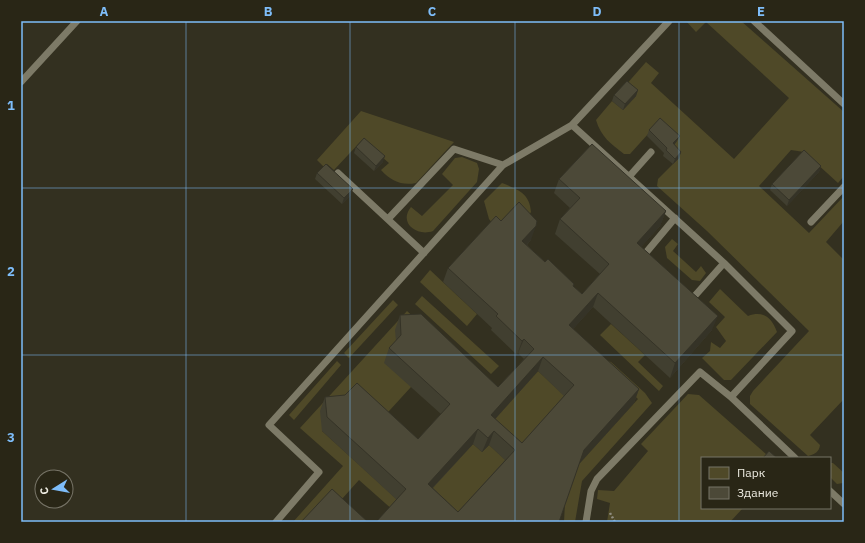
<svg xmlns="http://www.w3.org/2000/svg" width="865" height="543" font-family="'IBM Plex Sans',sans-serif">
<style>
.green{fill:#4f4928}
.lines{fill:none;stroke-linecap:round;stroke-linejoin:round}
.path{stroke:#908d80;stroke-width:2.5;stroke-dasharray:2 2;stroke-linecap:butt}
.lane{stroke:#7d7a67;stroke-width:7}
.wall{fill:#413f30;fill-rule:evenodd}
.shaded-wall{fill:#353327}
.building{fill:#4c4938;stroke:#353327;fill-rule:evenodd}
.grid{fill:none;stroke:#7ebdf9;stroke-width:1;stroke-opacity:0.55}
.neatline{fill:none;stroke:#7ebdf9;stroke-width:1.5}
.grid-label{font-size:13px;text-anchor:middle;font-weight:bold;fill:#7ebdf9}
</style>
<rect width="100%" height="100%" fill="#333020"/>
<path class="green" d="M 686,21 L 741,21 L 844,112 L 844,176 L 838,183 L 804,152 L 791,150 L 759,186 L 809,233 L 844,196 L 844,221 L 826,242 L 844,260 L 844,399 L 810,435 L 820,445 C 819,452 815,454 808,456 L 750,404 L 750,396 L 753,391 L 809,331 L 707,231 L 657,186 L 658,179 L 679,158 L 658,123 L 630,154 L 624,154 C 611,144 601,137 596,120 L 612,101 L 623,110 L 636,96 L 625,86 L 646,62 L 659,73 L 651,83 L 734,159 L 789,98 L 706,22 L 696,32 Z
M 361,111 L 454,142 L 416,183 C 402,186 391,181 381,170 L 389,163 L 362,140 L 334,170 L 327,164 L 324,167 L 317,160 Z
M 462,157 L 477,163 L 479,169 L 477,182 L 433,231 C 417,237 398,223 411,207 L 422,216 L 453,185 L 442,174 L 455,158 Z
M 502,183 C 517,189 530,193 531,212 L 527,218 L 497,229 L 489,219 L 484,201 Z
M 672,239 L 678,244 L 673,251 L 696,272 L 701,266 L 706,273 L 700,281 L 692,280 L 667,258 L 665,247 Z
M 430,270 L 477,314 L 467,326 L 420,282 Z
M 720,289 L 748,316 C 763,310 772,318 777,332 L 731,380 L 724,380 L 702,358 L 710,351 L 711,342 L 720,348 L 726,341 L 716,327 L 725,317 L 709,302 Z
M 422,296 L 499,366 L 491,374 L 415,304 Z
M 393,300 L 398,305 L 349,358 L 344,353 Z
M 407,311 L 488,386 L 411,387 L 379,422 L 322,431 L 401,503 L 394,511 L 359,480 L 333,509 L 309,522 L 293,522 L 343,466 L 300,428 Z
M 611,324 L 645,355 L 638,362 L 663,386 L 659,391 L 600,335 Z
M 604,360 L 611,362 L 645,393 L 652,403 L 582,481 L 575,522 L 564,522 L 565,502 L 579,464 L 638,399 L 599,364 Z
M 337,361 L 341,365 L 294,420 L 289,415 Z
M 538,371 L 568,399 L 523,450 L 486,429 Z
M 688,394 L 699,395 L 767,455 L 764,458 L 702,458 L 702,508 L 743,508 L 730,522 L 607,522 L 610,503 L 597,499 L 598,490 L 614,491 L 648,451 L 641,444 Z
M 473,444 L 482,452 L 489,445 L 510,464 L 457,522 L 423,498 Z
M 830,463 L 833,463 L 844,473 L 843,483 L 837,484 L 830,477 Z"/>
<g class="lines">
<path class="path" d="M 610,513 L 615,522"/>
<path class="lane" d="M 754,21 L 844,104
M 21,82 L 77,21
M 572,125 L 669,21
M 338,173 L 424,253
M 626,180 L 651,152
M 388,219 L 454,149 L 503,165
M 811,222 L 844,187
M 648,258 L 644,255 L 675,218
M 689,297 L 692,299 L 724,263
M 830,491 L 844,504
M 276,522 L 319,472 L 269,425 L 503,165 L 572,125 L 724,263 L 792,331 L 731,397
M 586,522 L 591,491 L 597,479 L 700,372 L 731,397 L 795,458"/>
</g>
<path class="wall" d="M 638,90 L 636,96 L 623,110 L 612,101 L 614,95 Z
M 649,130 L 677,141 L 674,145 L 681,152 L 679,158 L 673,164 L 663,156 L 664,153 L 647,136 Z
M 356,147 L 383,162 L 374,171 L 354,153 Z
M 821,166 L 819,172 L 787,206 L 770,190 L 772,184 Z
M 317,173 L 351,195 L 342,204 L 315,179 Z
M 559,179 L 666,211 L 660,226 L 641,247 L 712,330 L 670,378 L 593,307 L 573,329 L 639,389 L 634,403 L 579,464 L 559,522 L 376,522 L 397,500 L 322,431 L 320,411 L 325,397 L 418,439 L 441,414 L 384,363 L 389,348 L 396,341 L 395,330 L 400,315 L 498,387 L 524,359 L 518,353 L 517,355 L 491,330 L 492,328 L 443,282 L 448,268 L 501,221 L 531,240 L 527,245 L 545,262 L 582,294 L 600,274 L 555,234 L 560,219 L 570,208 L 554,193 ZM 538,371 L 564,396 L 522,443 L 495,419 ZM 473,444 L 482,452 L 489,445 L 505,460 L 458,512 L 433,488 Z"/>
<path class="shaded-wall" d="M 638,90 L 636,96 L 623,110 L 625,104 Z
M 680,136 L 677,141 L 671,149 L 673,143 Z
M 681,152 L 679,158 L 673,164 L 675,159 Z
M 385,156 L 383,162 L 374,171 L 376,166 Z
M 821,166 L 819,172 L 787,206 L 789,200 Z
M 353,189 L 351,195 L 342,204 L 344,198 Z
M 666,211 L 660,226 L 632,257 L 637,243 Z
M 536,226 L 531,240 L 517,255 L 522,241 Z
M 598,293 L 593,307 L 564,339 L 569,325 Z
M 718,316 L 712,330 L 670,378 L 675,363 Z
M 524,339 L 518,353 L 517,355 L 522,341 Z
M 543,357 L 538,371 L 486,429 L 491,415 Z
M 639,389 L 634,403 L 579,464 L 584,450 Z
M 478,429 L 473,444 L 423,498 L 428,484 Z
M 494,431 L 489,445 L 482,452 L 488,438 Z"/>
<path class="building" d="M 627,81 L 638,90 L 625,104 L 614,95 Z
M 660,118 L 680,136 L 673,143 L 681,152 L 675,159 L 666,150 L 667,148 L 649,130 Z
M 364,138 L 385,156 L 376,166 L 356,147 Z
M 592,144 L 666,211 L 637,243 L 718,316 L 675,363 L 598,293 L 569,325 L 639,389 L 584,450 L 559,522 L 376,522 L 406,489 L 327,417 L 325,397 L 345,395 L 357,383 L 418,439 L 450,404 L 389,348 L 401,335 L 400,315 L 421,314 L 498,387 L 534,349 L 524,339 L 522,341 L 496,316 L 498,314 L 448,268 L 496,216 L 501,221 L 519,202 L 537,221 L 536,226 L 522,241 L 545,262 L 548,259 L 574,284 L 573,286 L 582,294 L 609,264 L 560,219 L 580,198 L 559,179 ZM 543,357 L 574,385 L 522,443 L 491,415 ZM 478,429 L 488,438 L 494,431 L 515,450 L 458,512 L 428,484 Z
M 804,150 L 821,166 L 789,200 L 772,184 Z
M 326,164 L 353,189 L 344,198 L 317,173 Z
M 769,451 L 777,458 L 763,458 Z
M 332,489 L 368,522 L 301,522 Z"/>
<path class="grid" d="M 186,21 L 186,522M 350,21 L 350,522M 515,21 L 515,522M 679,21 L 679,522M 21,188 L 844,188M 21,355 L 844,355"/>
<rect width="865" height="543" fill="none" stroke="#292616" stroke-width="44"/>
<rect x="701" y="457" width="130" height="52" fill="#292616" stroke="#777467"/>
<rect x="709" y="467" width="20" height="12" fill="#4f4928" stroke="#777467"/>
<text x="737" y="477" font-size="12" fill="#eceae0">Парк</text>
<rect x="709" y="487" width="20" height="12" fill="#4c4938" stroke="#777467"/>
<text x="737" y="497" font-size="12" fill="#eceae0">Здание</text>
<g transform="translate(54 489) rotate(259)"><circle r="19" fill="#292616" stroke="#777467"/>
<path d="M0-3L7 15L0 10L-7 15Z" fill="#7ebdf9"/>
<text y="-6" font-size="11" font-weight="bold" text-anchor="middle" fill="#eceae0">С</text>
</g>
<rect x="22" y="22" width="821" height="499" class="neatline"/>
<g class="grid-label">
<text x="104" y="16">A</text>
<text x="268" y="16">B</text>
<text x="432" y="16">C</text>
<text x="597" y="16">D</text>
<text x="761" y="16">E</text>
<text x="11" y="110">1</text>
<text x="11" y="276">2</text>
<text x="11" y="442">3</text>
</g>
</svg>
